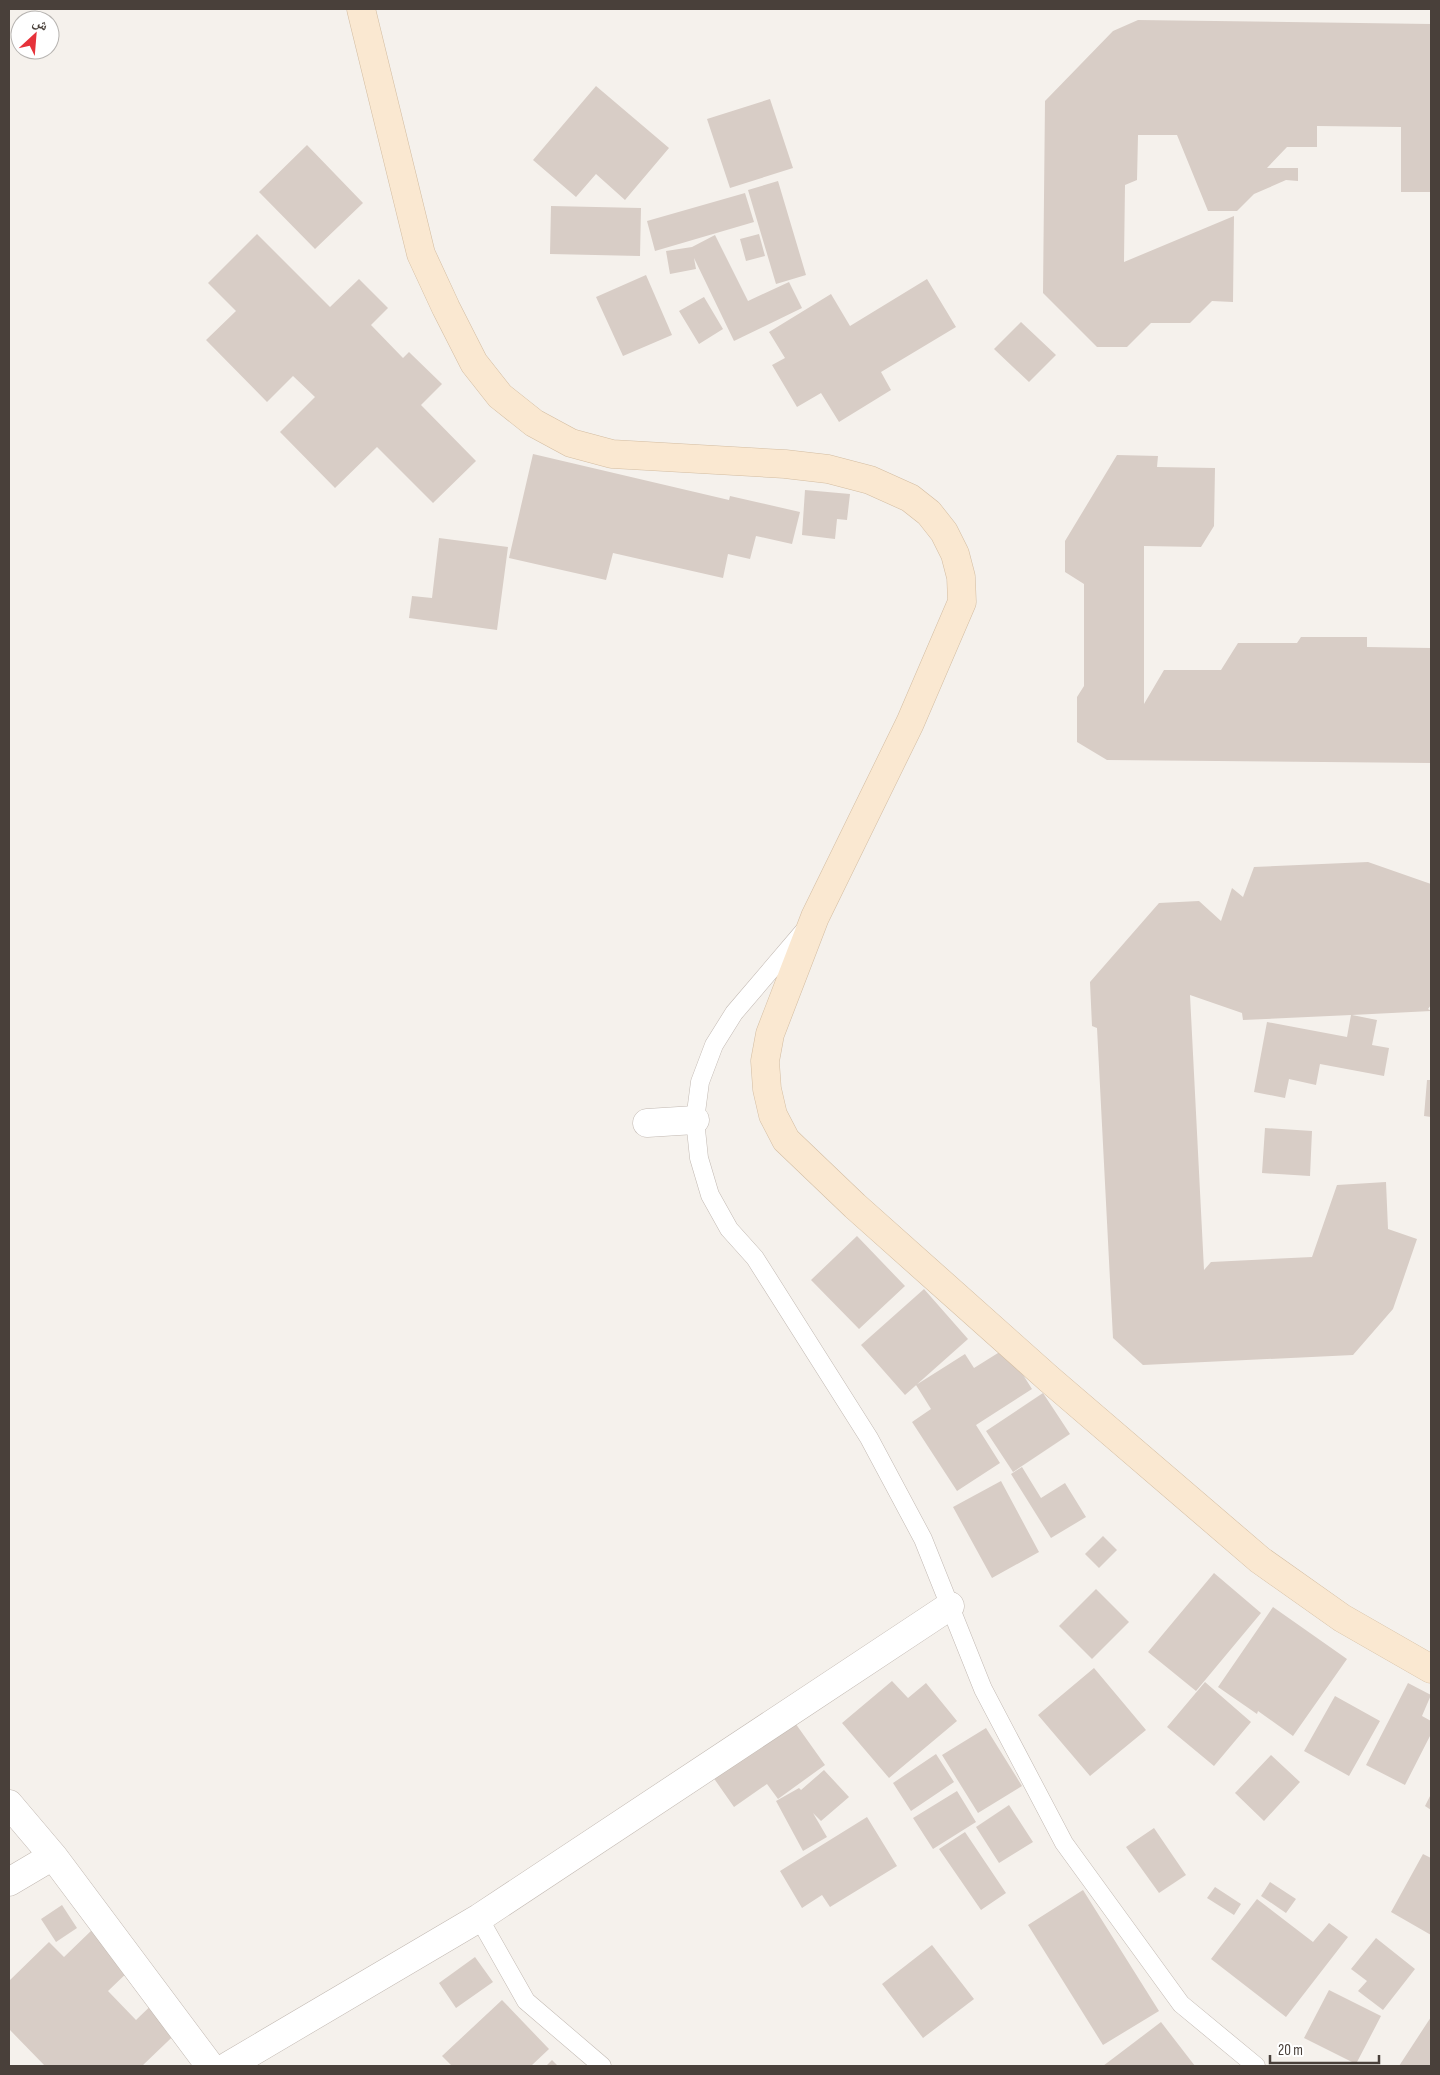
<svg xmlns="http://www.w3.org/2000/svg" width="1440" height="2075" font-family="'Sofia Sans Condensed','Noto Naskh Arabic',sans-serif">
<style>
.building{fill:#d8cdc6}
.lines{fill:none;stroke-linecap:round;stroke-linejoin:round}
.lane-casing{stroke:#c2b9b2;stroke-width:19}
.street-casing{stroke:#c2b9b2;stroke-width:29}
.secondary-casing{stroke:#d3bda2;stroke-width:29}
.lane{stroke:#fff;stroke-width:18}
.street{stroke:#fff;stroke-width:28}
.secondary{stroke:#fae8d1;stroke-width:28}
</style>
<rect width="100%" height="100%" fill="#f5f1ec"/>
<path class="building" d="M 1138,20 L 1431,24 L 1431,192 L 1401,192 L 1401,127 L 1317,126 L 1317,147 L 1287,147 L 1267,168 L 1298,168 L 1298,181 L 1286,180 L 1254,194 L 1237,211 L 1208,211 L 1177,135 L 1138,135 L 1137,180 L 1125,185 L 1124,262 L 1234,216 L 1233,302 L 1212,301 L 1190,323 L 1151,323 L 1127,347 L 1097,347 L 1043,293 L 1045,101 L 1113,31 Z
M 596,86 L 669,148 L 625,200 L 596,174 L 576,197 L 533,160 Z
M 770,99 L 793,168 L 730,188 L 707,119 Z
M 307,145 L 363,203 L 315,249 L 259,192 Z
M 778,181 L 806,275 L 776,284 L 748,190 Z
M 745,193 L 754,222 L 655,251 L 647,221 Z
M 551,206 L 641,208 L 640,256 L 550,254 Z
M 257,234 L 330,307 L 359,279 L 388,308 L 371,325 L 403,358 L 409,352 L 442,384 L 421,405 L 476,461 L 433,503 L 377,447 L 335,488 L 280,432 L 315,397 L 293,376 L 267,402 L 206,340 L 236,311 L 208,283 Z
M 759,234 L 765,256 L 746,261 L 740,239 Z
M 715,235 L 748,301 L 789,282 L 802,308 L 734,341 L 694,258 L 696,269 L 670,274 L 666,251 L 692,247 Z
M 646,275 L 672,335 L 623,356 L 596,297 Z
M 927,279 L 956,327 L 881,372 L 891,390 L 839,422 L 821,393 L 797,407 L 772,365 L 785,358 L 769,332 L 831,294 L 850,326 Z
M 704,297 L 723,329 L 699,344 L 679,311 Z
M 1021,322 L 1056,355 L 1029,382 L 994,349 Z
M 533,454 L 729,500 L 730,496 L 800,512 L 792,544 L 756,536 L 750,559 L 728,554 L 723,578 L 613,553 L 606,580 L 509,558 Z
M 1117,455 L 1158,456 L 1157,467 L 1215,468 L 1214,526 L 1201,547 L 1144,546 L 1144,704 L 1164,670 L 1221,670 L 1238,643 L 1297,643 L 1301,637 L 1367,637 L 1367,647 L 1431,648 L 1431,763 L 1107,760 L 1077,742 L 1077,697 L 1084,686 L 1084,584 L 1065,572 L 1065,541 Z
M 805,490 L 850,494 L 847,520 L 837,519 L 835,539 L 802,535 Z
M 439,538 L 508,547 L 497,630 L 409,618 L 412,596 L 432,598 Z
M 1368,862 L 1431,884 L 1431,1005 L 1428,1009 L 1431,1011 L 1352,1015 L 1377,1020 L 1372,1045 L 1389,1048 L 1384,1076 L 1320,1064 L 1316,1085 L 1289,1079 L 1285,1098 L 1254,1092 L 1267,1022 L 1347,1037 L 1351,1015 L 1243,1020 L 1242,1013 L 1190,995 L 1204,1270 L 1211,1262 L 1312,1257 L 1337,1185 L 1386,1182 L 1388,1229 L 1417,1239 L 1393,1309 L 1353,1355 L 1143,1365 L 1113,1338 L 1097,1028 L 1092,1026 L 1090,982 L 1159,903 L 1199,901 L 1221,921 L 1232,888 L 1243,897 L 1254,867 Z
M 1427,1080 L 1431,1080 L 1431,1117 L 1424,1116 Z
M 1265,1128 L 1312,1131 L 1310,1176 L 1262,1173 Z
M 857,1236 L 905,1286 L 859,1329 L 811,1280 Z
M 924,1289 L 968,1339 L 905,1395 L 861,1345 Z
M 1006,1348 L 1032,1389 L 976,1425 L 1000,1463 L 957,1491 L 912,1422 L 931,1409 L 916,1385 L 965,1354 L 974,1368 Z
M 1043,1393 L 1070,1434 L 1013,1472 L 986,1431 Z
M 1022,1467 L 1041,1498 L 1065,1483 L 1086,1517 L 1051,1538 L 1011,1474 Z
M 1001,1481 L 1039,1552 L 992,1578 L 953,1507 Z
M 1103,1536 L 1117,1550 L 1099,1568 L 1085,1554 Z
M 1214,1573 L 1261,1613 L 1196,1691 L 1148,1652 Z
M 1096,1589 L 1129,1622 L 1092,1659 L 1059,1626 Z
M 1273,1607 L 1347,1659 L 1293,1736 L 1258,1711 L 1257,1714 L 1218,1687 Z
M 1094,1668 L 1146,1730 L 1090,1776 L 1038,1715 Z
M 892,1681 L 908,1698 L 926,1683 L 957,1721 L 889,1778 L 842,1723 Z
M 1205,1682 L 1251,1722 L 1214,1766 L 1167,1727 Z
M 1408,1683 L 1431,1695 L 1422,1716 L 1431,1721 L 1431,1734 L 1405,1785 L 1366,1765 Z
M 1335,1696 L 1380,1721 L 1349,1776 L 1304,1751 Z
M 788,1713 L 825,1765 L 778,1799 L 767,1784 L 734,1807 L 708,1770 Z
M 986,1728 L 1022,1786 L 978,1813 L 942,1755 Z
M 936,1754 L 954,1782 L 911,1811 L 893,1783 Z
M 1271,1755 L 1300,1782 L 1264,1821 L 1235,1793 Z
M 824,1770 L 849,1797 L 821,1821 L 813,1813 L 827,1837 L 803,1851 L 776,1801 L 799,1788 L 801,1790 Z
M 957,1791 L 976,1822 L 933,1849 L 913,1818 Z
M 1431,1794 L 1431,1810 L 1425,1806 Z
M 1009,1805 L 1033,1842 L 999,1863 L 976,1827 Z
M 867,1817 L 897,1866 L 830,1907 L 822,1895 L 802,1908 L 780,1871 Z
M 1154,1828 L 1186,1875 L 1159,1893 L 1126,1847 Z
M 965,1832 L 1006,1893 L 981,1910 L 939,1849 Z
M 1423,1854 L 1431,1858 L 1431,1935 L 1391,1912 Z
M 1270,1882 L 1296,1899 L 1286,1913 L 1261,1896 Z
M 1215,1887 L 1241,1904 L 1234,1915 L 1207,1898 Z
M 1083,1890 L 1159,2011 L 1103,2045 L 1028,1925 Z
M 1257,1899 L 1313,1942 L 1329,1923 L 1348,1937 L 1286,2017 L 1211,1959 Z
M 62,1905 L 77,1928 L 56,1942 L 41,1919 Z
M 93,1929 L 132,1968 L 108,1991 L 136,2020 L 163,1994 L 190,2020 L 142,2066 L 45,2066 L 9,2029 L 9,1981 L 49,1942 L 64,1957 Z
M 1376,1938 L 1415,1969 L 1383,2010 L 1358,1991 L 1367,1981 L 1351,1969 Z
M 932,1945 L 974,1999 L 923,2038 L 882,1984 Z
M 475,1957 L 493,1982 L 456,2008 L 439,1983 Z
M 1329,1990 L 1381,2016 L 1356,2064 L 1304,2038 Z
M 502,2000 L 549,2049 L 531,2066 L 452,2066 L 442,2056 Z
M 1431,2017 L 1431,2066 L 1399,2066 Z
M 1161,2022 L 1195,2066 L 1103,2066 Z
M 552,2060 L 558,2066 L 546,2066 Z"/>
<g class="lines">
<g class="lane-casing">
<path id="lane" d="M 803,932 L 734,1013 L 714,1045 L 700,1082 L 695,1120 L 699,1158 L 710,1195 L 729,1229 L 755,1258 L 869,1438 L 923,1539 L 983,1689 L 1064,1843 L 1181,2004 L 1256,2066
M 479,1918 L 526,2001 L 602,2066"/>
</g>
<g class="street-casing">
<path id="street" d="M 647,1123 L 695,1120
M 9,1804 L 53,1856 L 9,1882
M 53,1856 L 210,2066
M 228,2066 L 479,1918 L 950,1606"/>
</g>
<g class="secondary-casing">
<path id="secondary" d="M 361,9 L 421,254 L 446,308 L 474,363 L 500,396 L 534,423 L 571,443 L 612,454 L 785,464 L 828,469 L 870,480 L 910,498 L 929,513 L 944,532 L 955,554 L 961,577 L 962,602 L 910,723 L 815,917 L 770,1034 L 765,1061 L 767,1089 L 773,1115 L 786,1140 L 855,1206 L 1049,1379 L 1260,1560 L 1342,1618 L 1431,1669"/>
</g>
<use href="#lane" class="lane"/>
<use href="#street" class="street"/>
<use href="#secondary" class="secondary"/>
</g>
<rect width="1440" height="2075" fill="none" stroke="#49403a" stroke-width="20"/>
<g transform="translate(35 35) rotate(26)"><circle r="24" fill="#ffffff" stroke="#b6b3b0"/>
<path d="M0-4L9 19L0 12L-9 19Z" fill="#e6323a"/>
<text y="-8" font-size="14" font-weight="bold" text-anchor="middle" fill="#49403a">ش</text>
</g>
<path d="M1270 2055v8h109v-8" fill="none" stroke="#49403a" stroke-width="2.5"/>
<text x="1278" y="2055" font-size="15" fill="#49403a" stroke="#ffffff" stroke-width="4" paint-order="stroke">20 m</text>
</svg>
